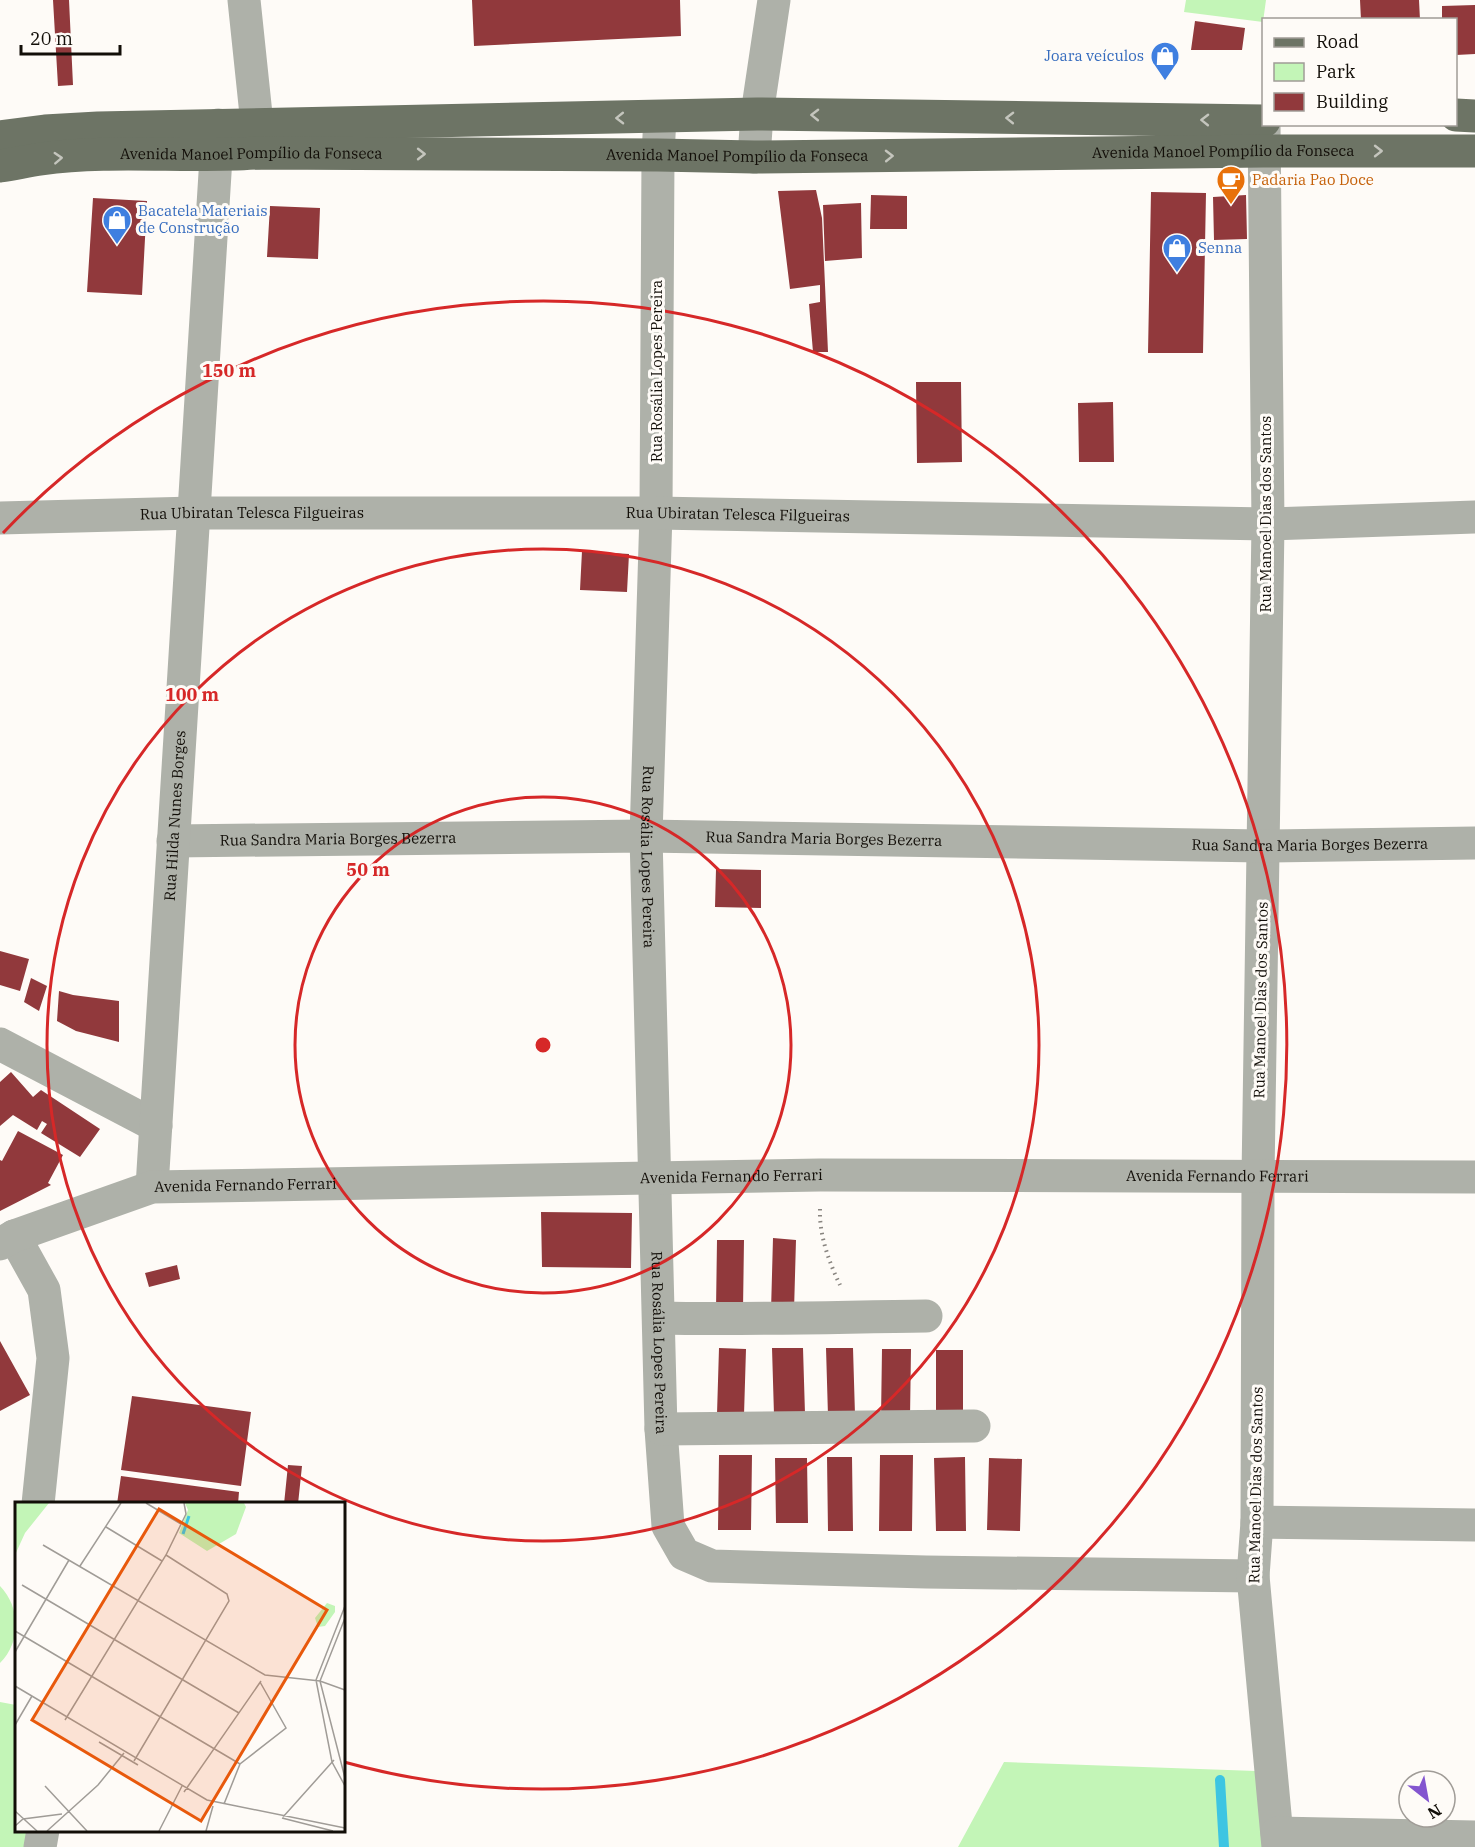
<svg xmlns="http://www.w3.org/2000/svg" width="1475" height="1847" font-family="'IBM Plex Serif',serif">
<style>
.green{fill:#c3f5b7}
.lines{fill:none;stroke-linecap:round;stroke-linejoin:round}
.stream{stroke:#3dc5e2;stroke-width:10}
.building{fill:#91393c}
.path{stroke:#88847f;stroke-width:4;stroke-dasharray:1.5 4.5;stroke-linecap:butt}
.minor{stroke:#aeb1a9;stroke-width:33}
.major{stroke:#6d7465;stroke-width:33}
.oneway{stroke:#c4c5bd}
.ring{fill:none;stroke:#d62828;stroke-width:3}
.labels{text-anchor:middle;stroke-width:6;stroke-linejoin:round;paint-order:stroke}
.shop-label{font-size:15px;fill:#366cbe;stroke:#fefbf7;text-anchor:start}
.street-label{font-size:15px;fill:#120e08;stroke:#fefbf7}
.food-label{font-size:15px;fill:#c56008;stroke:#fefbf7;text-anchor:start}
.inset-river{fill:none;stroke:#3dc5e2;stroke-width:3}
.inset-road{fill:none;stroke:#a09c97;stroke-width:1.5}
.view{fill:#e8590c;fill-opacity:0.15;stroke:#e8590c;stroke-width:3}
.inset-edge{fill:none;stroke:#120e08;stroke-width:3}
.centre{fill:#d62828;stroke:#fefbf7;stroke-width:3}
.ring-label{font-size:18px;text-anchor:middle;font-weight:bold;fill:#d62828;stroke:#fefbf7;stroke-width:6;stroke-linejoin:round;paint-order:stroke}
</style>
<rect width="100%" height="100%" fill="#fefbf7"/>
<path class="green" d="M 1186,0 L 1266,0 L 1263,22 L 1184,12 Z
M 0,1586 C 21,1608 21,1642 0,1663 Z
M 0,1702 L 16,1705 L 16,1830 L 39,1831 L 36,1847 L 0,1847 Z
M 1004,1762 L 1256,1771 L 1268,1847 L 958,1847 Z"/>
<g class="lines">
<path class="stream" d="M 1220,1780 L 1224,1847"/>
</g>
<path class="building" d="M 53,0 L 69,0 L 73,85 L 58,86 Z
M 472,0 L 680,0 L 681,36 L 474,46 Z
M 1360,0 L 1419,0 L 1420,20 L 1361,20 Z
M 1475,5 L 1475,54 L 1456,55 L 1456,20 L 1442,20 L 1442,6 Z
M 1195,21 L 1245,28 L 1242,50 L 1191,50 Z
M 816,190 L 822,218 L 828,352 L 813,352 L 809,304 L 820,302 L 820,285 L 790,289 L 778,191 Z
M 1151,192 L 1206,193 L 1203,353 L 1148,353 Z
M 871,195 L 907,196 L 907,229 L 870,229 Z
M 1246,195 L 1247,239 L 1214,240 L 1213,197 Z
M 93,198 L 147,201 L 142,295 L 87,292 Z
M 861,203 L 862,258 L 825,261 L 823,205 Z
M 270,206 L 320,208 L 318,259 L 267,257 Z
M 916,382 L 961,382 L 962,462 L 917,463 Z
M 1113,402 L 1114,462 L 1079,462 L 1078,403 Z
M 582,551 L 629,554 L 627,592 L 580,590 Z
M 716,869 L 761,870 L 761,908 L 715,907 Z
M 0,951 L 29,959 L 20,991 L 0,985 Z
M 31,978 L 47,986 L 39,1011 L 24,1002 Z
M 59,991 L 73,995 L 119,1001 L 119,1042 L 76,1031 L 57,1021 Z
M 11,1072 L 33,1097 L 41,1090 L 100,1129 L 80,1157 L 41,1133 L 47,1124 L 42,1121 L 37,1130 L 13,1115 L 0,1126 L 0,1082 Z
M 18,1131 L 63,1155 L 48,1183 L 51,1185 L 0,1211 L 0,1160 L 2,1161 Z
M 541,1212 L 632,1213 L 631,1268 L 542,1267 Z
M 773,1238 L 796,1240 L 794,1311 L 771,1311 Z
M 717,1240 L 744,1240 L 743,1310 L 716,1310 Z
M 177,1265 L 180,1279 L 149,1287 L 145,1273 Z
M 0,1341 L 30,1395 L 0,1411 Z
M 719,1348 L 746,1349 L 744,1415 L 717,1414 Z
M 772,1348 L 803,1348 L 805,1414 L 774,1415 Z
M 826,1348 L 853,1348 L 855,1415 L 828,1416 Z
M 882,1349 L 911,1349 L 910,1418 L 881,1418 Z
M 936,1350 L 963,1350 L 963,1419 L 936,1419 Z
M 132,1396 L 251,1412 L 241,1486 L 121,1470 Z
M 719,1455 L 752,1455 L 751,1530 L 718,1530 Z
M 880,1455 L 913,1455 L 912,1531 L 879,1531 Z
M 827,1457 L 852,1457 L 853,1531 L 828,1531 Z
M 965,1457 L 966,1531 L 936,1531 L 934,1458 Z
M 775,1458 L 807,1458 L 808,1523 L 776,1523 Z
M 989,1458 L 1022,1459 L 1020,1531 L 987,1530 Z
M 288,1465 L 302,1466 L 298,1504 L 284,1504 Z
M 121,1476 L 239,1492 L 238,1504 L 117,1504 Z"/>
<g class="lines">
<path class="path" d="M 820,1209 C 819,1235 829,1262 840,1285"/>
<g class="minor">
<path d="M 244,0 L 257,124 L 257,153"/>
<path id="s1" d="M 660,117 L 658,155 L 656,513 L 646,836 L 661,1429 L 668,1526 L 684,1554 L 712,1566 L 926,1572 L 1253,1576"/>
<path d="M 1264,124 L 1268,524 L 1258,1177 L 1257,1522 L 1253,1576 L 1278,1847"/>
<path d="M 754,157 L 757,114 L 774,0"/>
<path id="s2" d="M 0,518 L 194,513 L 656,513 L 1268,524 L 1475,517"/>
<path id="s3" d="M 173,841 L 646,836 L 1262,846 L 1475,843"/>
<path d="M 0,1044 L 156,1126"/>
<path id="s4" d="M 152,1187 L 218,125"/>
<path d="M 14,1236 L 44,1290 L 53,1358 L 38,1504"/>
<path id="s5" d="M 0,1244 L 14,1236 L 152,1187 L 820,1175 L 1475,1177"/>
<path d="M 659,1318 C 748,1320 837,1317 926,1316"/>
<path d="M 661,1429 L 974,1426"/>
<path d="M 1257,1522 L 1475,1525"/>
<path d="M 1277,1833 L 1475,1837"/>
<path d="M 40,1847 L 43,1830"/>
</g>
<g class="major">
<path d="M 1456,115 L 1475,116"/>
<path d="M 0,137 L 45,131 L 98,128 L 757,114 L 1264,121"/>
<path id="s6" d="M 0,166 C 14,164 27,161 41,159 C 112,149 186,158 257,153 L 658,155 L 754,157 L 1263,151 L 1475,151"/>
</g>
</g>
<defs><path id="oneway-chevron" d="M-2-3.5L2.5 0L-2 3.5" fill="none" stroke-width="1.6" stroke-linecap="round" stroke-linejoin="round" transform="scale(1.5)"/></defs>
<g class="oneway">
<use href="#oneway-chevron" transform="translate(815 115) rotate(-179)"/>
<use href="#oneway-chevron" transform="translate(620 118) rotate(179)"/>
<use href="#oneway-chevron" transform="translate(1010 118) rotate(-179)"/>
<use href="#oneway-chevron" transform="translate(1205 120) rotate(-179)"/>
<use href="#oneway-chevron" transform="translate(1378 151)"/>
<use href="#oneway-chevron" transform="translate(421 154)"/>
<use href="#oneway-chevron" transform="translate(889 156) rotate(-1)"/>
<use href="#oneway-chevron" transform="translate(58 158) rotate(-3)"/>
</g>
<g class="ring">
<circle cx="543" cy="1045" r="248"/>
<circle cx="543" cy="1045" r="496"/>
<path d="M3 533A744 744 0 1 1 344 1762"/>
</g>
<defs>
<g id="shop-pin" transform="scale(1.5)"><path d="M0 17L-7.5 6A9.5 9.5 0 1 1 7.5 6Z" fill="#3f7fe0" stroke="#fefbf7"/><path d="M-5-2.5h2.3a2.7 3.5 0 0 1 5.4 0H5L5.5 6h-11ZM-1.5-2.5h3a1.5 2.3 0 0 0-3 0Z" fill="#fff"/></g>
<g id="cafe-pin" transform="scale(1.5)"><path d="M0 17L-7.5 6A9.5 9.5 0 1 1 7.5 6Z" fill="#e8710a" stroke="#fefbf7"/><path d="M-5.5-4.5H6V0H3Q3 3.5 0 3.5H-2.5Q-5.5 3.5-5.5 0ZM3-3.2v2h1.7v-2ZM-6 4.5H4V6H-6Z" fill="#fff"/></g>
</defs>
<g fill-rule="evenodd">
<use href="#shop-pin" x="1165" y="56"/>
<use href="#cafe-pin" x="1231" y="180"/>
<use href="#shop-pin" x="117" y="220"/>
<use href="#shop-pin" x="1177" y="248"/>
</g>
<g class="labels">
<g class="shop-label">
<text x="1144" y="61" text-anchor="end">Joara veículos</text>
<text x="138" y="216">Bacatela Materiais<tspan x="138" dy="17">de Construção</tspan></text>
<text x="1198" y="253">Senna</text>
</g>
<g class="street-label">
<text dy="5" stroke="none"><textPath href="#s6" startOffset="1224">Avenida Manoel Pompílio da Fonseca</textPath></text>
<text dy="5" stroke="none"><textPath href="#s6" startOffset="252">Avenida Manoel Pompílio da Fonseca</textPath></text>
<text dy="5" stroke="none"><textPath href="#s6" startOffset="738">Avenida Manoel Pompílio da Fonseca</textPath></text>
<text transform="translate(657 371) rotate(-90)" y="5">Rua Rosália Lopes Pereira</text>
<text dy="5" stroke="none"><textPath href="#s2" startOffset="252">Rua Ubiratan Telesca Filgueiras</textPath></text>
<text transform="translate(1266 514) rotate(-90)" y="5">Rua Manoel Dias dos Santos</text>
<text dy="5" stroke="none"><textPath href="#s2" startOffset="738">Rua Ubiratan Telesca Filgueiras</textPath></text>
<text dy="5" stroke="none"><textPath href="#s4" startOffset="372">Rua Hilda Nunes Borges</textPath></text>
<text dy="5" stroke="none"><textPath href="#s3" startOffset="651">Rua Sandra Maria Borges Bezerra</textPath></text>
<text dy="5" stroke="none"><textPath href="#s3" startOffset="165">Rua Sandra Maria Borges Bezerra</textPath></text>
<text dy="5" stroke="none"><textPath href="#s3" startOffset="1137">Rua Sandra Maria Borges Bezerra</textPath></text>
<text dy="5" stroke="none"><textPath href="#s1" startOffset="740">Rua Rosália Lopes Pereira</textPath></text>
<text transform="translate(1261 1000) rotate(-89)" y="5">Rua Manoel Dias dos Santos</text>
<text dy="5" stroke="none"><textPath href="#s5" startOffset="1228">Avenida Fernando Ferrari</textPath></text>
<text dy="5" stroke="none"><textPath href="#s5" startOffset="742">Avenida Fernando Ferrari</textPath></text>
<text dy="5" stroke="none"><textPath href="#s5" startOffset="256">Avenida Fernando Ferrari</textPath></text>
<text dy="5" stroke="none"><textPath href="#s1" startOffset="1226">Rua Rosália Lopes Pereira</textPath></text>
<text transform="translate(1256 1485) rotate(-89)" y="5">Rua Manoel Dias dos Santos</text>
</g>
<g class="food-label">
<text x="1252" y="185">Padaria Pao Doce</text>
</g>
</g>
<g transform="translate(15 1502)">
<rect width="330" height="330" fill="#fefbf7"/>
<path d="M 0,1 L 34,1 L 10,31 L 0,53 ZM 170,1 L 229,1 L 231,5 L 221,32 L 192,49 L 164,31 L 173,8 ZM 312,101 L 320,104 L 320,110 L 310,124 L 303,125 L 300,116 Z" fill="#c3f5b7"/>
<path class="inset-river" d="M 168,32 L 174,14"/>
<path class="inset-road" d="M 131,1 L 166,22M 91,25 L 147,59M 28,43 L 250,173 L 305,179 L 330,188M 65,64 L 106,1M 7,83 L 224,211M 330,104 L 301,178 L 317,260 L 330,284M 330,116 L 305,179 L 330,276M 0,129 L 225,262M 0,150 L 54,58M 0,184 L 192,298 L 330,326M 50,218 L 151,53 L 171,12 L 169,1M 0,223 L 17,194M 84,240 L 123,263M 119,259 L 214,99 L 212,92 L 151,53M 30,284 L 72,329M 169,290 L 246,179M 209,302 L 225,262 L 271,226 L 245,180M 0,309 L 22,329M 268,315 L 319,258M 267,316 L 318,329M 0,324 L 8,317 L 47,312M 32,329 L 83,283 L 109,251M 144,329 L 167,284M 191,329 L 198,304"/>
<path class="view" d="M 144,7 L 312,108 L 186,319 L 17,218 Z"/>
<rect width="330" height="330" class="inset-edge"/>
</g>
<circle cx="543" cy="1045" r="9" class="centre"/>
<g class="ring-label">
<text x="229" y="377">150 m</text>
<text x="192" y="701">100 m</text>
<text x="368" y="876">50 m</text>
</g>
<rect x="1262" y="18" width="195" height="108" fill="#fefbf7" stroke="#a09c97" stroke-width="1.5"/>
<rect x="1274" y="38" width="30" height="9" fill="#6d7465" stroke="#a09c97" stroke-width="1.5"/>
<text x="1316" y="48" font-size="18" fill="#120e08">Road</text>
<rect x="1274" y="63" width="30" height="18" fill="#c3f5b7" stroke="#a09c97" stroke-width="1.5"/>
<text x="1316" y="78" font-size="18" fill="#120e08">Park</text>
<rect x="1274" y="93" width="30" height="18" fill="#91393c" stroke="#a09c97" stroke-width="1.5"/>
<text x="1316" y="108" font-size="18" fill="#120e08">Building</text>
<g transform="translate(1427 1799) rotate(149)"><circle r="28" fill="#fefbf7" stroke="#a09c97" stroke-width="1.5"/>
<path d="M0-4.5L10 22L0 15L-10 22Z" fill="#8355cf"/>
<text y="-9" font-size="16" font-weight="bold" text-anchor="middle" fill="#120e08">N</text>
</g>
<path d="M21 45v9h99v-9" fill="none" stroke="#120e08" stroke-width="3"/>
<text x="30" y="45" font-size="18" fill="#120e08" stroke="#fefbf7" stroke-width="4.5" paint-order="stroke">20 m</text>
</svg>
